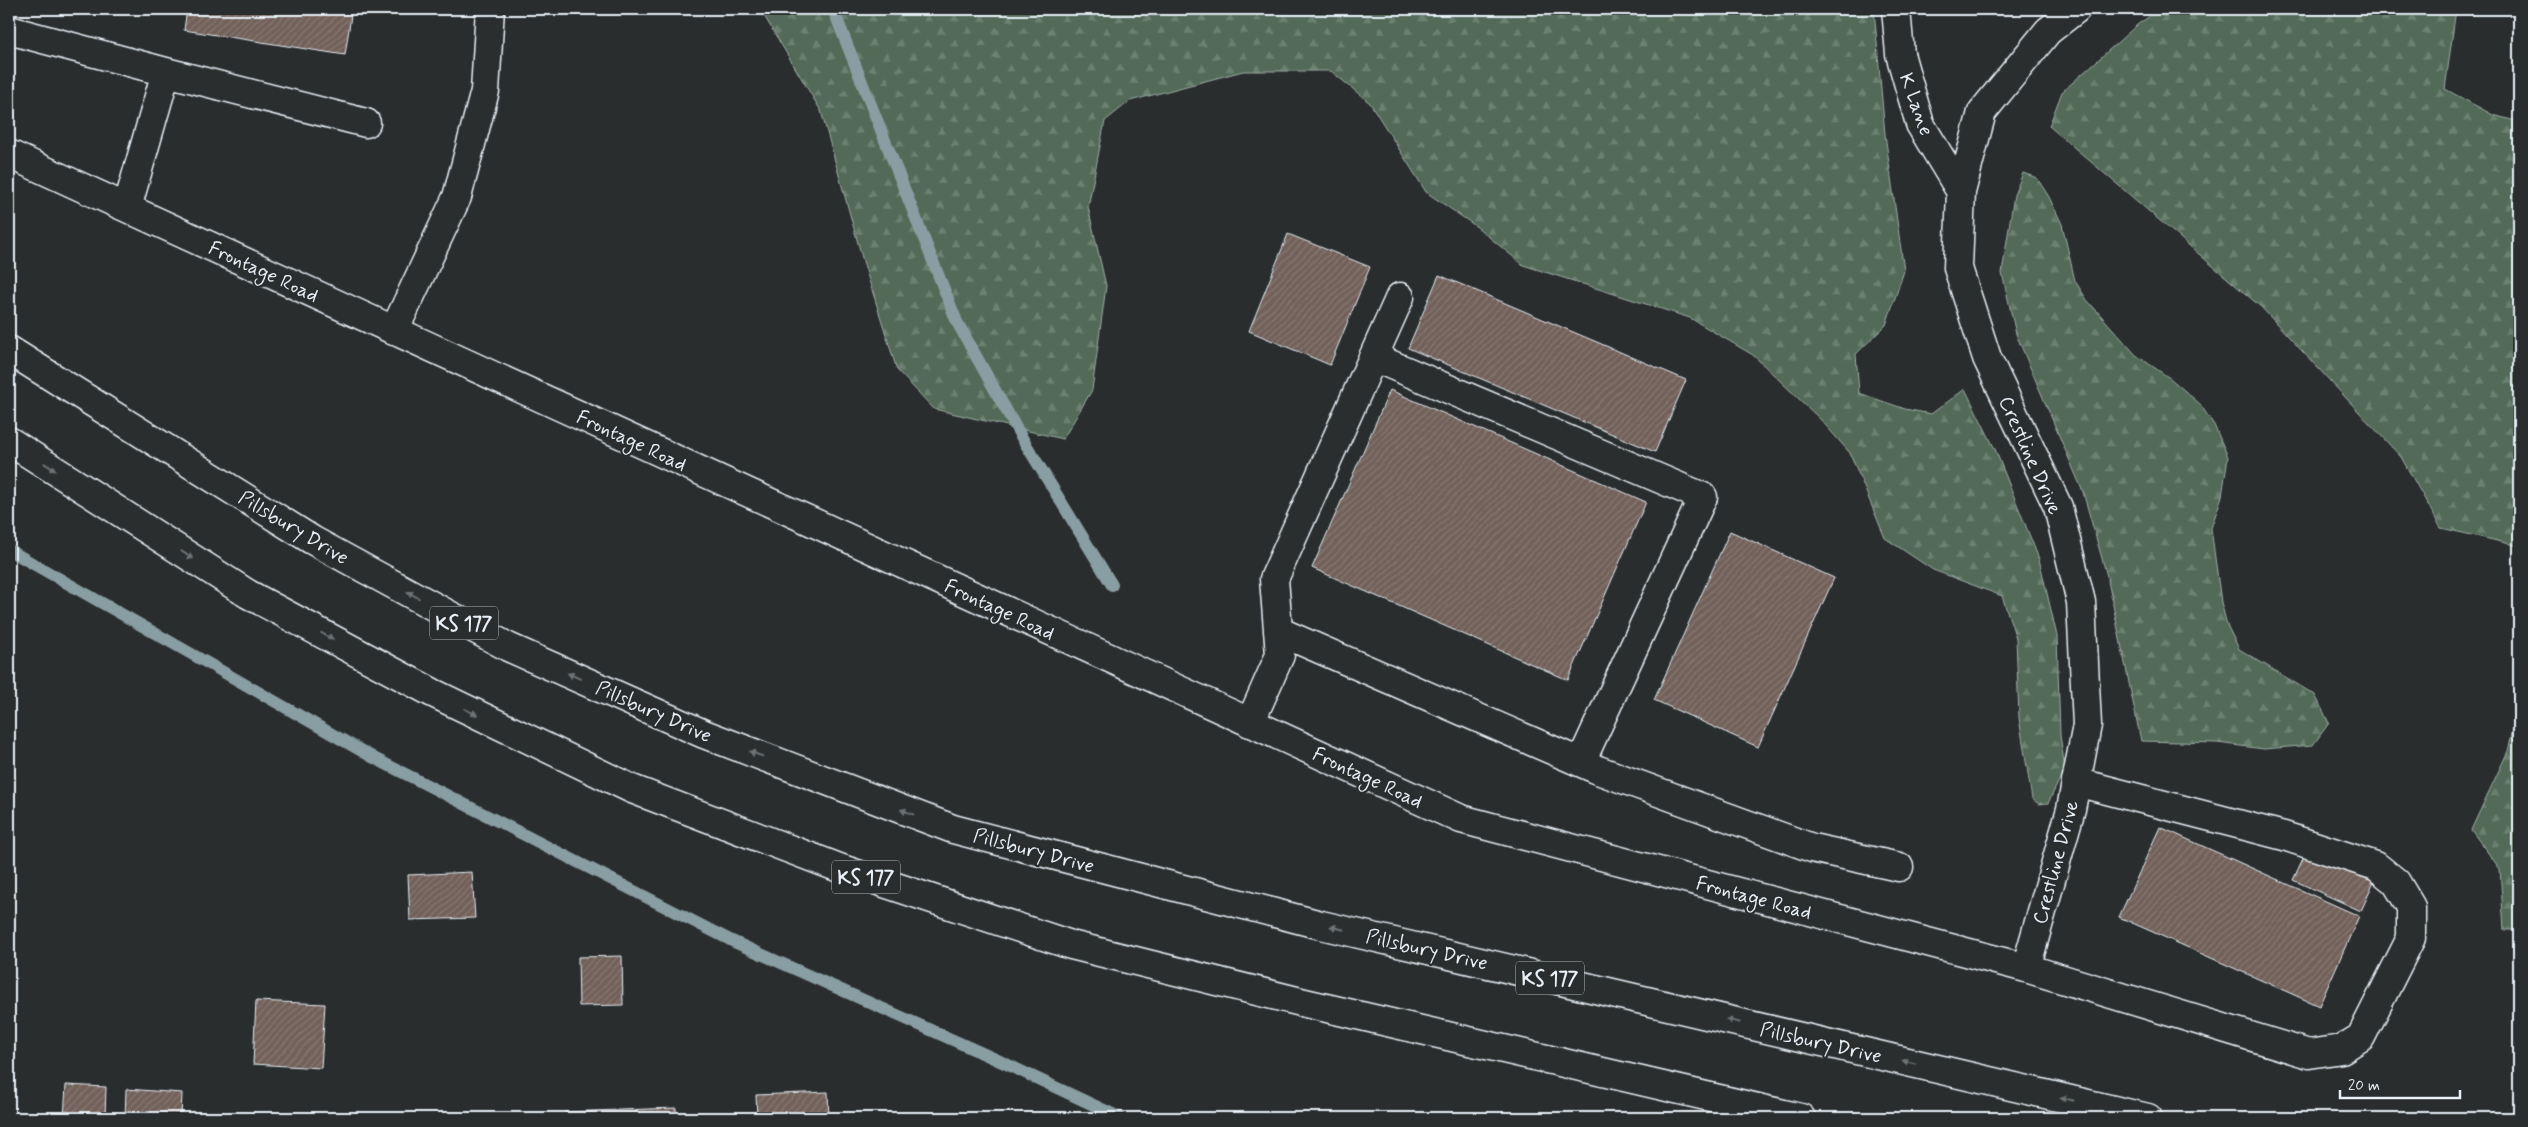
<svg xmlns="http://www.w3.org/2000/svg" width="2528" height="1127" font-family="Mynerve,sans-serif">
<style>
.forest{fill:url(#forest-firs);stroke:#9eaea8}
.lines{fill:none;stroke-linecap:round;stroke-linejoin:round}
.stream{stroke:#889ea3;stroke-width:12}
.building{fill:url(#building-hatch);stroke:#e8f1f8}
.minor-casing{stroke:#e8f1f8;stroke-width:31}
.highway-casing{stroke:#e8f1f8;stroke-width:31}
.minor{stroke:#2a2d2e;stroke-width:28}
.highway{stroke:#2a2d2e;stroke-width:28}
.oneway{fill:#6c7275}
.labels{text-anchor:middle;stroke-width:4.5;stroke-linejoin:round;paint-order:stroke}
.shield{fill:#2a2d2e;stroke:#afb6bb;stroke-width:1}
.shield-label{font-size:19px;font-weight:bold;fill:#e8f1f8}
.street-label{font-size:20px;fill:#e8f1f8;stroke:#2a2d2e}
</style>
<defs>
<pattern id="forest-firs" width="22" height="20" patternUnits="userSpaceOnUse" patternTransform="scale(1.25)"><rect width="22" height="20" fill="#536b58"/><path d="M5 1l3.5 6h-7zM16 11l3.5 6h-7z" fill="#6c8171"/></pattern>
<pattern id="building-hatch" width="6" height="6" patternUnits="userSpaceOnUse" patternTransform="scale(1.25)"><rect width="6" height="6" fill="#72615a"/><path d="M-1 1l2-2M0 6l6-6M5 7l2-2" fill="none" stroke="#867872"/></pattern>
</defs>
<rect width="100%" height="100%" fill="#2a2d2e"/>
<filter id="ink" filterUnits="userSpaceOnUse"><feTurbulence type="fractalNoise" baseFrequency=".02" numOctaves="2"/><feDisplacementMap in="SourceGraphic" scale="10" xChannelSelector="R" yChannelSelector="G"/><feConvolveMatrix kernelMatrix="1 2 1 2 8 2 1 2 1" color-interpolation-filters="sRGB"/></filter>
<g filter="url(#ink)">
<path class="forest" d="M 760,9 L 1874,9 L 1885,134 L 1904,271 L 1886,325 L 1856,354 L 1859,393 L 1905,409 L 1931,414 L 1965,389 L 1995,449 L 2039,559 L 2057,636 L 2060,735 L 2065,769 L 2048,803 L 2039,804 L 2032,799 L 2019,718 L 2016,638 L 2002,596 L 1933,570 L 1885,538 L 1850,453 L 1821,420 L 1753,355 L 1690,318 L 1523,265 L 1477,227 L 1426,192 L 1370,103 L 1331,71 L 1243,71 L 1130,101 L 1105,121 L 1088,207 L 1106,286 L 1092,390 L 1063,439 L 934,409 L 897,370 L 863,261 L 821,111 Z
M 2160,9 L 2456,9 L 2445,89 L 2493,115 L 2519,122 L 2519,546 L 2441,528 L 2401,457 L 2261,307 L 2049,126 L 2062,92 L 2137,25 Z
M 2023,173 L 2037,178 L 2049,197 L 2062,224 L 2075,281 L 2087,300 L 2136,355 L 2171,379 L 2200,404 L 2214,425 L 2228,457 L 2222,496 L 2211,528 L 2221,602 L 2227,625 L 2239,649 L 2315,695 L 2329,723 L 2313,745 L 2264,749 L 2217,743 L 2141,741 L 2107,576 L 2083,492 L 2016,334 L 2002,273 L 2014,195 Z
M 2519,702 L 2519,930 L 2504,930 L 2500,869 L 2471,830 L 2508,751 Z"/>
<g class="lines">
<path class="stream" d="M 833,9 L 957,322 L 1019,433 L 1112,585
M 9,550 L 374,758 L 732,941 L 1002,1062 L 1121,1118"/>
</g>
<path class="building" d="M 187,9 L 352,9 L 345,55 L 184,30 Z
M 1288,234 L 1370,267 L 1330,365 L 1249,331 Z
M 1439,275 L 1686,380 L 1655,452 L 1408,348 Z
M 1390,390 L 1646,502 L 1568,680 L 1312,568 Z
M 1730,531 L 1834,578 L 1758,747 L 1654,700 Z
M 2160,827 L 2359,916 L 2319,1006 L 2119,917 Z
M 2306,852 L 2374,882 L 2361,911 L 2293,880 Z
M 472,872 L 475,918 L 410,920 L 408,875 Z
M 622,956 L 623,1005 L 579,1006 L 578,957 Z
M 256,1001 L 325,1004 L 321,1068 L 253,1064 Z
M 66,1085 L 106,1087 L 105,1118 L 64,1118 Z
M 126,1089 L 182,1093 L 181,1118 L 125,1118 Z
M 828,1092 L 829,1118 L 757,1118 L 756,1095 Z
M 676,1108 L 676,1118 L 565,1118 L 565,1112 Z"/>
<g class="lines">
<g class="minor-casing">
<path id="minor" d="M 1896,9 L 1900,54 L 1920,124 L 1961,192
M 9,30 L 166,72
M 9,154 L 1461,819 L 2026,968 L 2309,1054 L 2342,1049 L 2361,1037 L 2411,938 L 2411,907 L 2396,882 L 2376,866 L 2284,836 L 2076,782
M 127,208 L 166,72 L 366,123
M 394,331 L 457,197 L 485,91 L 490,9
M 1373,357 L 1703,497 L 1581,762
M 1278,631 L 1598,770 L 1812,848 L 1899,867
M 1250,723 L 1280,655 L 1274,579 L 1400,297
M 2026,968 L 2071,809 L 2087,725 L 2081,602 L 2058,507 L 1987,358 L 1958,268 L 1961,192 L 1982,112 L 2048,31 L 2076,9"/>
</g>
<g class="highway-casing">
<path id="highway" d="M 9,350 L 312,540 L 508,647 L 704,734 L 953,829 L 1321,925 L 2148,1118
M 9,441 L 248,594 L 433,693 L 632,789 L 842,869 L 1071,945 L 1305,1003 L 1801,1118"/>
</g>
<use href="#minor" class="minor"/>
<use href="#highway" class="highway"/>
</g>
<defs><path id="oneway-solid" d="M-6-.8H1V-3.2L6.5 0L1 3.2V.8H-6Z" transform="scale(1.25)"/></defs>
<g class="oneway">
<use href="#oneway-solid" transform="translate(50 467) rotate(33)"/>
<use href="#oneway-solid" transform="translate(187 555) rotate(33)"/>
<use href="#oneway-solid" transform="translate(413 595) rotate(-151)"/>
<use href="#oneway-solid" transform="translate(327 636) rotate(28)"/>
<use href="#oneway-solid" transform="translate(574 676) rotate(-156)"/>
<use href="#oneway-solid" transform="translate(471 712) rotate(26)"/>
<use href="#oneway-solid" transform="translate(756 754) rotate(-159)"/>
<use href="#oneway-solid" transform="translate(907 812) rotate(-159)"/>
<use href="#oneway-solid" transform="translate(1337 928) rotate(-167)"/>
<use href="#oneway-solid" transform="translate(1733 1021) rotate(-167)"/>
<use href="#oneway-solid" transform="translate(1909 1062) rotate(-167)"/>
<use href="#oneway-solid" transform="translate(2067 1099) rotate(-167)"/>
</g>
</g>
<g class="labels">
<g class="shield">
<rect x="430" y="606.5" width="68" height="33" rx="4"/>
<rect x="832" y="860.5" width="68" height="33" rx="4"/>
<rect x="1516" y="961.5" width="68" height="33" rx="4"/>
</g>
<g class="shield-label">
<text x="464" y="630">KS 177</text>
<text x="866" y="884">KS 177</text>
<text x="1550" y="985">KS 177</text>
</g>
<g class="street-label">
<text transform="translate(1917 104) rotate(70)" y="7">K Lane</text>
<text transform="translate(264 271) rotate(25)" y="7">Frontage Road</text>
<text transform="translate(632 440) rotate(25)" y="7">Frontage Road</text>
<text transform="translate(2031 455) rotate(66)" y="7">Crestline Drive</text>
<text transform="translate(294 527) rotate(31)" y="7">Pillsbury Drive</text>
<text transform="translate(1000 609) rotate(25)" y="7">Frontage Road</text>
<text transform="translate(654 711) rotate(24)" y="7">Pillsbury Drive</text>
<text transform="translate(1368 777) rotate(25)" y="7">Frontage Road</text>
<text transform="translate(1034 850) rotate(15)" y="7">Pillsbury Drive</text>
<text transform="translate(2055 862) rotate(-75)" y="7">Crestline Drive</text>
<text transform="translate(1754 897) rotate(15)" y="7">Frontage Road</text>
<text transform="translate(1427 949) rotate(13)" y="7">Pillsbury Drive</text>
<text transform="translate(1821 1042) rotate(13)" y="7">Pillsbury Drive</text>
</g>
</g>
<rect width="2528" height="1127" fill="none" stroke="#2a2d2e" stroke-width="30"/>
<rect x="15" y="15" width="2498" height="1097" fill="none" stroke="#e8f1f8" stroke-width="2" filter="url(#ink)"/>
<path d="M2340 1090v8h120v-8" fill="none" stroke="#e8f1f8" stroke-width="2.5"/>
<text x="2348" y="1090" font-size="15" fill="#e8f1f8" stroke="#2a2d2e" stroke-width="4" paint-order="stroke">20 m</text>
</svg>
